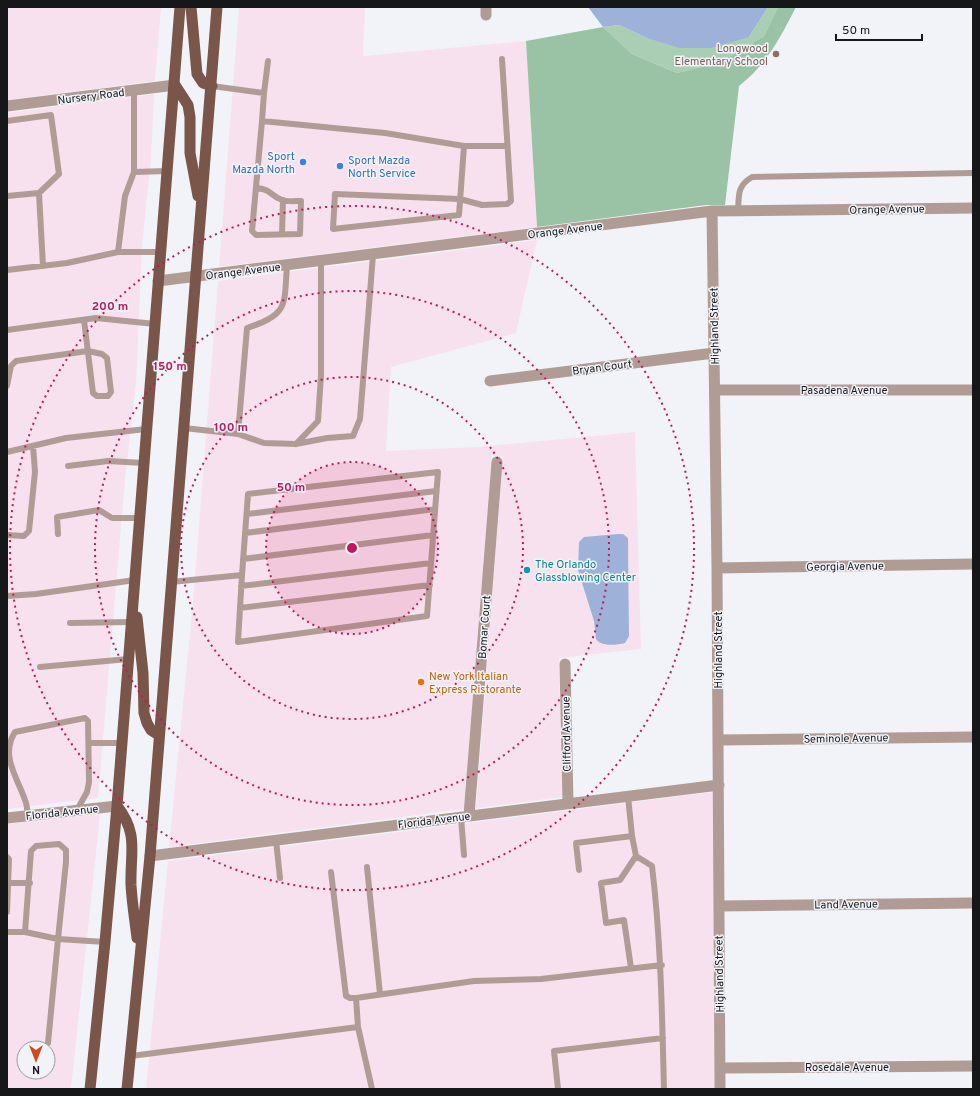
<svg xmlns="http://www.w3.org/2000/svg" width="980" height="1096" font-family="Overpass,sans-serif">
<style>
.commercial{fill:#f8e1ee;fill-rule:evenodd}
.green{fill:#aaceb3}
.forest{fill:#9ac2a4}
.water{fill:#9eb1d9}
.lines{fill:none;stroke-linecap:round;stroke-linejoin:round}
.service{stroke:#b19c95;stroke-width:6}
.minor{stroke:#b19c95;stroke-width:11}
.primary{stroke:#795649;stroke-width:11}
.ring{fill:none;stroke:#c2185b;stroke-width:2;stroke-dasharray:2 4}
.education-dot{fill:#8d6e63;stroke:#f1f3f9;stroke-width:1.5}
.shop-dot{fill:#3f7fe0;stroke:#f1f3f9;stroke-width:1.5}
.culture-dot{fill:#0f9aa8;stroke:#f1f3f9;stroke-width:1.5}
.food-dot{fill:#e8710a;stroke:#f1f3f9;stroke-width:1.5}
.labels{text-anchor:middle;stroke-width:3;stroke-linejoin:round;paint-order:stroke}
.education-label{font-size:11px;fill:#785e54;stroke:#f1f3f9;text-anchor:end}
.street-label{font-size:11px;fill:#161719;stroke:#f1f3f9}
.shop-label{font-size:11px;fill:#366cbe;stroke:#f1f3f9;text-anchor:end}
.culture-label{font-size:11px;fill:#0d838f;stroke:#f1f3f9;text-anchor:start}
.food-label{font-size:11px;fill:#c56008;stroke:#f1f3f9;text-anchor:start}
.centre{fill:#c2185b;stroke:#f1f3f9;stroke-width:2}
.ring-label{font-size:12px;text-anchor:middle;font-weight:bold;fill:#c2185b;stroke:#f1f3f9;stroke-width:3;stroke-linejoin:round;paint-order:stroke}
</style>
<rect width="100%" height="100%" fill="#f1f3f9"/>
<path class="commercial" d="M 7,7 L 161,7 L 155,81 L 7,100 Z
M 239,7 L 365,7 L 363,56 L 526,41 L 537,227 L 219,267 Z
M 154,94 L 151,159 L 142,246 L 136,384 L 125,479 L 98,798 L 7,809 L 7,113 Z
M 537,240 L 516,333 L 391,367 L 386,451 L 478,447 L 635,432 L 641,649 L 559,658 L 562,797 L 476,808 L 503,457 L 492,455 L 464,809 L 169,847 L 193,603 L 218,281 ZM 628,539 L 629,636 L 596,639 L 594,621 L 589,603 Z
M 713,792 L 714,1089 L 146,1089 L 168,861 Z
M 99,814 L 100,815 L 71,1089 L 7,1089 L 7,824 ZM 24,1048 L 48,1048 L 48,1072 L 24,1072 Z"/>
<path class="green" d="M 768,7 L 778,7 L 764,36 L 719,63 L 677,73 L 632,54 L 603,27 L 619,25 L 647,38 L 749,37 Z"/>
<path class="forest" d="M 778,7 L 796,7 C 780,38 767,64 739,86 L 725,205 L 706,205 L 537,227 L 526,41 L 603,27 L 632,54 L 677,73 L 719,63 L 764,36 Z"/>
<path class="water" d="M 588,7 L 768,7 L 749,37 L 711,48 L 680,48 L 647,38 L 619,25 L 603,27 Z
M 618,534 L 623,534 L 628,538 L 629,636 L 625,643 C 616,645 601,647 596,639 L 594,621 L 578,570 L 579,542 L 584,537 Z"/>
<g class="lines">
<path class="service" d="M 212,86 L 264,93 L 268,61
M 134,90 L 134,172 L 167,171
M 264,93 L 262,121 L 385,133 L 464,146 L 459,215 L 333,229 L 335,194 L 460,199 L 482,205 L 507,204 L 511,201 L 502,59
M 7,121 L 51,115 L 59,174 L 39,193 L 43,266
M 464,146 L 507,146
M 256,188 C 272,189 270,196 282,200 C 287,202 295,201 301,201 L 300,234 L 256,235 L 252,231 L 262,121
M 7,196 L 39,193
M 738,211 C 739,195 737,186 752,177 L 973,173
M 282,234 L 283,200
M 118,252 L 125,196 L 134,172
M 7,270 L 67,263 L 118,252 L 160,252
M 7,330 L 96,318 L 155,324
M 7,386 L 11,366 L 16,361 L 88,351 L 102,354 L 107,358 L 111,392 L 108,396 L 97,396 L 93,393 L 84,320
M 184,428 L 238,434 L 264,443 L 296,444 L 327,438 L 353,436 L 360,419 L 373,255
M 238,434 L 247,328 C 289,314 284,306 287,265
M 296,444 L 318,421 L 321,375 L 321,261
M 7,452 L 66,438 L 146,429
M 68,466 L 108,461 L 144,463
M 247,514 L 436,491
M 245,533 L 435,509
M 58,534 L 57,517 L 99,510 L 112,518 L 139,518
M 7,535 L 24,536 L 29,531 L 35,472 L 33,446
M 243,559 L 433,535
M 171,582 L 242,575 L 238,642 L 427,616 L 438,472 L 248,494 L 242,575
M 241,586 L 431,563
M 7,596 L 36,594 L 135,580
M 240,608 L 430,585
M 70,623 L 131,622
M 40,667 L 128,659
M 89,743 L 122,743
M 28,815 C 27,810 27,804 25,800 C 17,777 0,755 15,732 L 85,718 L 88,721 L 89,782 L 87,792 L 77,810
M 461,817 L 464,855
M 276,840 L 280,878
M 636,856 L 652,866 C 661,941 662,1014 664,1089
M 7,857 L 9,859 L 7,912
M 367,867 L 380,994
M 579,870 L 576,843 L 632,836 L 628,796
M 331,872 L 346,996 L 350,998 L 356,998
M 7,883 L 30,883
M 7,932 L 25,932 L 58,939 L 66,862 L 66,850 L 59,844 L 36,846 L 31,851 L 25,932
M 631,968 L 624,920 L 606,923 L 601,883 L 620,880 L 636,856 L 632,836
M 358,1027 L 356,998 L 474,981 L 541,979 L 662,965
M 48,1043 L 58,939 L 105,942
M 131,1056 L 358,1027 L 372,1089
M 558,1089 L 554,1051 L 663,1038"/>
<path class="minor" d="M 486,15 L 486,7
M 7,106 L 175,85
M 712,211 L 717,568 L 720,1089
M 158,281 L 712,211 L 973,208
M 490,381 L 714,353
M 715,390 L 973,390
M 717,568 L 973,564
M 565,664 L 568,803
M 718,740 L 973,737
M 469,815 L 497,462
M 7,818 L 117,806
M 150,856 L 719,785
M 719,906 L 973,903
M 720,1068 L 973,1066"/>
<path class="primary" d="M 191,7 L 197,74 L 203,83 L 212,86
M 175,85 L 188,105 L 190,117 L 190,153 L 198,196
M 137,617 L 143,673 L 144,713 L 147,723 L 151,730 L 159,735
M 117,806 C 139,834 130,852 131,885 C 132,903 135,921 137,938
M 90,1089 L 105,942 L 117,806 L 180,7
M 127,1089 L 150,856 L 217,7"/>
</g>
<circle cx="352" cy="548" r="86" fill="#c2185b" fill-opacity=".12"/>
<g class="ring">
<circle cx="352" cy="548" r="86"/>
<circle cx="352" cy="548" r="171"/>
<circle cx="352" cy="548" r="257"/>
<circle cx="352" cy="548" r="342"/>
</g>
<circle class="education-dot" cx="776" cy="54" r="4"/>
<g class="shop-dot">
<circle cx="303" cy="162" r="4"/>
<circle cx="340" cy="166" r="4"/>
</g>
<circle class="culture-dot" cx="527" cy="570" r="4"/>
<circle class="food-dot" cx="421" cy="682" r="4"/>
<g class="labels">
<g class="education-label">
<text x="768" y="52">Longwood<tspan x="768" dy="13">Elementary School</tspan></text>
</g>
<g class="street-label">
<text transform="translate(91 96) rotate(-7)" y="4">Nursery Road</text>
<text transform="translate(887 209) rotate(-1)" y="4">Orange Avenue</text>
<text transform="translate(565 230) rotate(-7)" y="4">Orange Avenue</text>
<text transform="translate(243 271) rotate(-7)" y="4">Orange Avenue</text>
<text transform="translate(714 326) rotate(-91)" y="4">Highland Street</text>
<text transform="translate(602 367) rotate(-7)" y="4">Bryan Court</text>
<text x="844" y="394">Pasadena Avenue</text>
<text transform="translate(845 566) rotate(-1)" y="4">Georgia Avenue</text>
<text transform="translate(484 627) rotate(-86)" y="4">Bomar Court</text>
<text transform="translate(718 650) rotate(-90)" y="4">Highland Street</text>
<text transform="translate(566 734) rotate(-91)" y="4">Clifford Avenue</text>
<text transform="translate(846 738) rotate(-1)" y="4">Seminole Avenue</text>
<text transform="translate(62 812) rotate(-6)" y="4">Florida Avenue</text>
<text transform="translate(434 820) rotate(-7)" y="4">Florida Avenue</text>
<text transform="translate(846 904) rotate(-1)" y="4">Land Avenue</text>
<text transform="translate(719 974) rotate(-91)" y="4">Highland Street</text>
<text x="847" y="1071">Rosedale Avenue</text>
</g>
<g class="shop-label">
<text x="295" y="160">Sport<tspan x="295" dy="13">Mazda North</tspan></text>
<text x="348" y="164" text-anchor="start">Sport Mazda<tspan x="348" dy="13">North Service</tspan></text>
</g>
<g class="culture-label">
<text x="535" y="568">The Orlando<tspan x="535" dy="13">Glassblowing Center</tspan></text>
</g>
<g class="food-label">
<text x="429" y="680">New York Italian<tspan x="429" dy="13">Express Ristorante</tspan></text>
</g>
</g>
<circle cx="352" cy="548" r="6" class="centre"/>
<g class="ring-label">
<text x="110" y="310">200 m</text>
<text x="170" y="370">150 m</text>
<text x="231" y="431">100 m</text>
<text x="291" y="491">50 m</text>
</g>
<rect width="980" height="1096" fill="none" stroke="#161719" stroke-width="16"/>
<g transform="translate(36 1060) rotate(180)"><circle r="19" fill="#f1f3f9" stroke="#999b9f"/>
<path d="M0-3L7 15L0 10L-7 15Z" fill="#d0481d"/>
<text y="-6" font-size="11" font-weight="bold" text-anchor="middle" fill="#161719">N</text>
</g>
<path d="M836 34v6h86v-6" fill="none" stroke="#161719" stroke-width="2"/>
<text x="842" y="34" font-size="12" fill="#161719" stroke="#f1f3f9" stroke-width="3" paint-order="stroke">50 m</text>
</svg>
